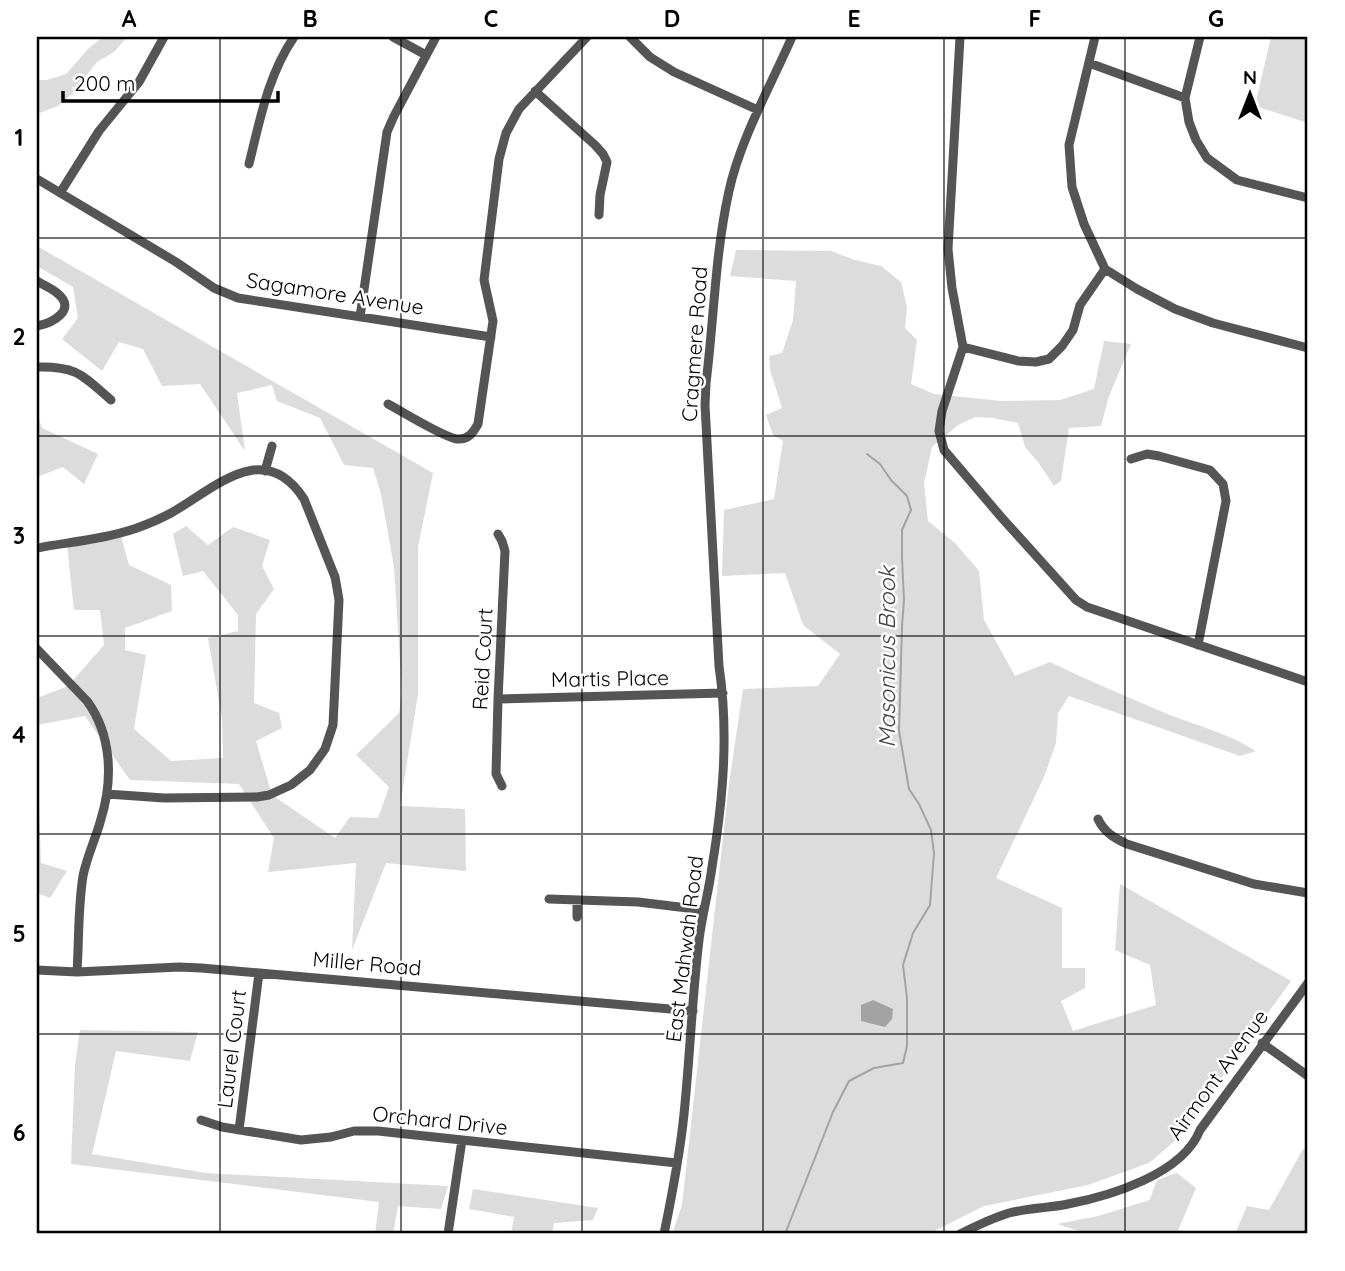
<svg xmlns="http://www.w3.org/2000/svg" width="1345" height="1271" font-family="Quicksand,sans-serif">
<style>
.green{fill:#dcdcdc}
.water{fill:#a3a3a3}
.lines{fill:none;stroke-linecap:round;stroke-linejoin:round}
.stream{stroke:#a3a3a3;stroke-width:2}
.minor{stroke:#555;stroke-width:9}
.grid{fill:none;stroke:#000;stroke-width:2;stroke-opacity:0.55}
.labels{text-anchor:middle;stroke-width:5;stroke-linejoin:round;paint-order:stroke}
.street-label{font-size:21px;fill:#000;stroke:#fff}
.water-label{font-size:23px;font-style:italic;fill:#444;stroke:#fff}
.neatline{fill:none;stroke:#000;stroke-width:2.5}
.grid-label{font-size:23px;text-anchor:middle;font-weight:bold;fill:#000}
</style>
<rect width="100%" height="100%" fill="#fff"/>
<path class="green" d="M 103,37 L 127,37 L 114,52 L 97,62 L 72,94 L 58,106 L 37,114 L 37,80 L 47,80 L 66,74 L 89,48 Z
M 1271,37 L 1308,37 L 1308,123 L 1255,106 Z
M 37,246 L 433,473 L 418,547 L 418,694 L 400,806 L 465,809 L 466,871 L 386,863 L 352,950 L 356,863 L 268,872 L 274,838 L 239,784 L 130,780 L 85,716 L 37,725 L 37,698 L 68,686 L 104,645 L 100,610 L 74,610 L 67,545 L 120,533 L 129,565 L 171,585 L 172,611 L 125,628 L 125,650 L 146,655 L 134,729 L 171,761 L 223,758 L 222,719 L 208,638 L 238,631 L 238,615 L 203,571 L 183,576 L 173,534 L 186,526 L 208,545 L 233,527 L 270,540 L 262,566 L 274,589 L 256,614 L 254,703 L 279,713 L 282,728 L 256,741 L 272,795 L 335,838 L 350,817 L 378,818 L 389,787 L 356,755 L 399,713 L 402,694 L 394,567 L 381,494 L 373,468 L 344,465 L 320,418 L 277,401 L 272,385 L 237,393 L 245,451 L 200,384 L 162,386 L 143,349 L 119,342 L 102,371 L 62,339 L 78,318 L 73,287 L 37,266 Z
M 736,250 L 831,251 L 855,260 L 881,266 L 901,282 L 907,307 L 905,328 L 917,340 L 911,384 L 934,394 L 1002,401 L 1060,400 L 1094,389 L 1104,341 L 1131,344 L 1109,396 L 1101,426 L 1069,428 L 1061,481 L 1054,486 L 1038,462 L 1025,447 L 1018,423 L 993,418 L 975,417 L 958,425 L 932,447 L 924,483 L 928,521 L 955,543 L 979,571 L 984,620 L 1015,676 L 1050,662 C 1089,681 1130,698 1170,715 C 1199,726 1229,734 1256,751 L 1240,756 L 1069,696 L 1058,713 L 1056,743 L 1044,777 L 996,878 L 1062,908 L 1062,968 L 1085,968 L 1085,988 L 1061,1001 L 1073,1031 L 1156,1005 L 1150,965 L 1115,950 L 1120,884 L 1291,981 L 1177,1139 L 1149,1163 L 1088,1185 L 984,1206 L 928,1234 L 672,1234 L 682,1205 L 729,784 L 743,689 L 818,686 L 840,654 L 803,625 L 785,573 L 722,576 L 724,510 L 774,499 L 783,441 L 773,435 L 766,415 L 782,408 L 770,370 L 769,356 L 782,353 L 793,320 L 796,281 L 730,276 Z
M 37,414 L 42,428 L 98,454 L 84,484 L 63,467 L 37,477 Z
M 37,744 L 41,863 L 67,871 L 50,898 L 37,893 Z
M 80,1030 L 198,1032 L 190,1061 L 116,1051 L 92,1154 L 206,1173 L 448,1186 L 441,1209 L 398,1206 L 393,1234 L 375,1234 L 379,1202 L 71,1164 L 75,1065 Z
M 1303,1149 L 1308,1150 L 1308,1234 L 1235,1234 L 1247,1206 L 1269,1210 Z
M 1177,1173 L 1196,1188 L 1177,1233 L 1178,1234 L 1089,1234 L 1057,1224 L 1098,1216 L 1147,1201 L 1150,1199 L 1157,1180 Z
M 473,1189 L 598,1208 L 593,1220 L 554,1223 L 552,1234 L 511,1234 L 514,1217 L 469,1209 Z"/>
<path class="water" d="M 873,1000 L 893,1009 L 892,1019 L 885,1027 L 861,1021 L 861,1005 Z"/>
<g class="lines">
<path class="stream" d="M 785,1234 L 833,1112 L 849,1081 L 874,1068 L 903,1063 L 907,1046 L 907,998 L 903,965 L 913,933 L 930,905 L 934,853 L 931,830 L 919,804 L 909,789 L 899,731 L 902,626 L 904,600 L 902,558 L 902,530 L 911,510 L 907,496 L 891,480 L 880,464 L 867,454"/>
<path class="minor" d="M 393,37 L 426,55
M 630,37 L 650,57 L 674,72 L 758,110
M 960,37 L 948,249 L 952,288 L 963,347 L 942,411 L 939,431 L 944,450 L 1002,518 L 1076,600 L 1087,607 L 1308,682
M 1095,37 L 1069,145 L 1072,187 L 1084,224 L 1105,269 L 1137,289 L 1175,309 L 1213,323 L 1308,348
M 1200,37 L 1185,98 L 1189,122 L 1196,140 L 1207,158 L 1237,180 L 1308,198
M 1089,63 L 1185,98
M 535,91 L 595,145 L 603,154 L 607,162 L 600,195 L 599,215
M 249,164 C 260,120 268,75 294,37
M 37,179 L 176,262 L 214,288 L 238,298 L 491,337
M 60,193 L 99,131 L 139,82 L 164,37
M 37,281 C 43,285 51,288 57,293 C 78,310 52,323 37,326
M 360,317 L 387,132 L 394,116 L 436,37
M 963,347 L 1018,361 L 1036,362 L 1049,359 L 1062,346 L 1073,330 L 1080,305 L 1105,269
M 37,367 C 77,366 82,375 111,400
M 388,404 C 403,412 443,437 457,439 C 468,440 473,433 478,424 L 493,321 L 484,280 L 499,159 L 506,133 L 519,109 L 587,37
M 1131,459 L 1147,454 L 1159,456 L 1210,470 L 1223,484 L 1226,501 L 1198,645
M 265,471 L 272,446
M 498,534 L 502,541 L 505,551 L 498,699 L 496,774 L 502,786
M 37,548 C 70,542 105,539 137,528 C 148,524 160,519 171,513 C 214,489 264,437 304,499 L 335,577 L 337,588 L 339,600 L 333,725 L 325,749 L 310,770 L 291,785 L 269,795 L 257,797 L 164,798 L 107,794
M 37,649 L 87,701 C 112,735 113,780 101,819 C 96,838 87,856 83,876 C 78,907 79,940 77,972
M 498,699 L 723,693
M 1098,819 C 1104,832 1114,838 1127,844 L 1254,884 L 1308,893
M 549,899 L 638,902 L 704,910
M 577,917 L 577,900
M 37,970 L 77,972 L 179,967 L 201,968 L 693,1011
M 1262,1043 L 1308,1076
M 201,1120 L 222,1127 L 301,1140 L 331,1137 L 354,1131 L 378,1131 L 677,1163
M 239,1130 L 259,973
M 448,1234 L 462,1140
M 664,1234 C 672,1195 680,1154 684,1114 C 690,1056 692,998 699,940 C 702,915 709,891 712,867 C 723,800 729,734 719,666 L 705,405 L 706,383 C 714,319 715,254 729,191 C 740,140 771,85 792,37
M 960,1234 C 976,1226 992,1218 1009,1213 C 1029,1208 1049,1208 1068,1204 C 1110,1196 1183,1174 1200,1130 L 1308,983"/>
</g>
<path class="grid" d="M 220,37 L 220,1234M 401,37 L 401,1234M 582,37 L 582,1234M 763,37 L 763,1234M 944,37 L 944,1234M 1125,37 L 1125,1234M 37,238 L 1308,238M 37,436 L 1308,436M 37,636 L 1308,636M 37,834 L 1308,834M 37,1034 L 1308,1034"/>
<g class="labels">
<g class="street-label">
<text transform="translate(335 294) rotate(9)" y="7">Sagamore Avenue</text>
<text transform="translate(695 344) rotate(-86)" y="7">Cragmere Road</text>
<text transform="translate(483 659) rotate(-87)" y="7">Reid Court</text>
<text transform="translate(610 679) rotate(-1)" y="7">Martis Place</text>
<text transform="translate(685 949) rotate(-83)" y="7">East Mahwah Road</text>
<text transform="translate(367 964) rotate(5)" y="7">Miller Road</text>
<text transform="translate(232 1049) rotate(-83)" y="7">Laurel Court</text>
<text transform="translate(1218 1075) rotate(-54)" y="7">Airmont Avenue</text>
<text transform="translate(440 1121) rotate(6)" y="7">Orchard Drive</text>
</g>
<g class="water-label">
<text transform="translate(887 657) rotate(-90)" y="8">Masonicus Brook</text>
</g>
</g>
<rect width="1345" height="1271" fill="none" stroke="#ffffff" stroke-width="77"/>
<g transform="translate(1250 94)" stroke="#ffffff" stroke-width="5" paint-order="stroke">
<path d="M0-5L12 26L0 18L-12 26Z" fill="#000000"/>
<text y="-10" font-size="19" font-weight="bold" text-anchor="middle" fill="#000000">N</text>
</g>
<path d="M63 91v10h215v-10" fill="none" stroke="#000000" stroke-width="3.5"/>
<text x="74" y="91" font-size="21" fill="#000000" stroke="#ffffff" stroke-width="5" paint-order="stroke">200 m</text>
<rect x="38" y="38" width="1268" height="1194" class="neatline"/>
<g class="grid-label">
<text x="129" y="27">A</text>
<text x="310" y="27">B</text>
<text x="491" y="27">C</text>
<text x="672" y="27">D</text>
<text x="854" y="27">E</text>
<text x="1035" y="27">F</text>
<text x="1216" y="27">G</text>
<text x="19" y="146">1</text>
<text x="19" y="345">2</text>
<text x="19" y="544">3</text>
<text x="19" y="743">4</text>
<text x="19" y="942">5</text>
<text x="19" y="1141">6</text>
</g>
</svg>
